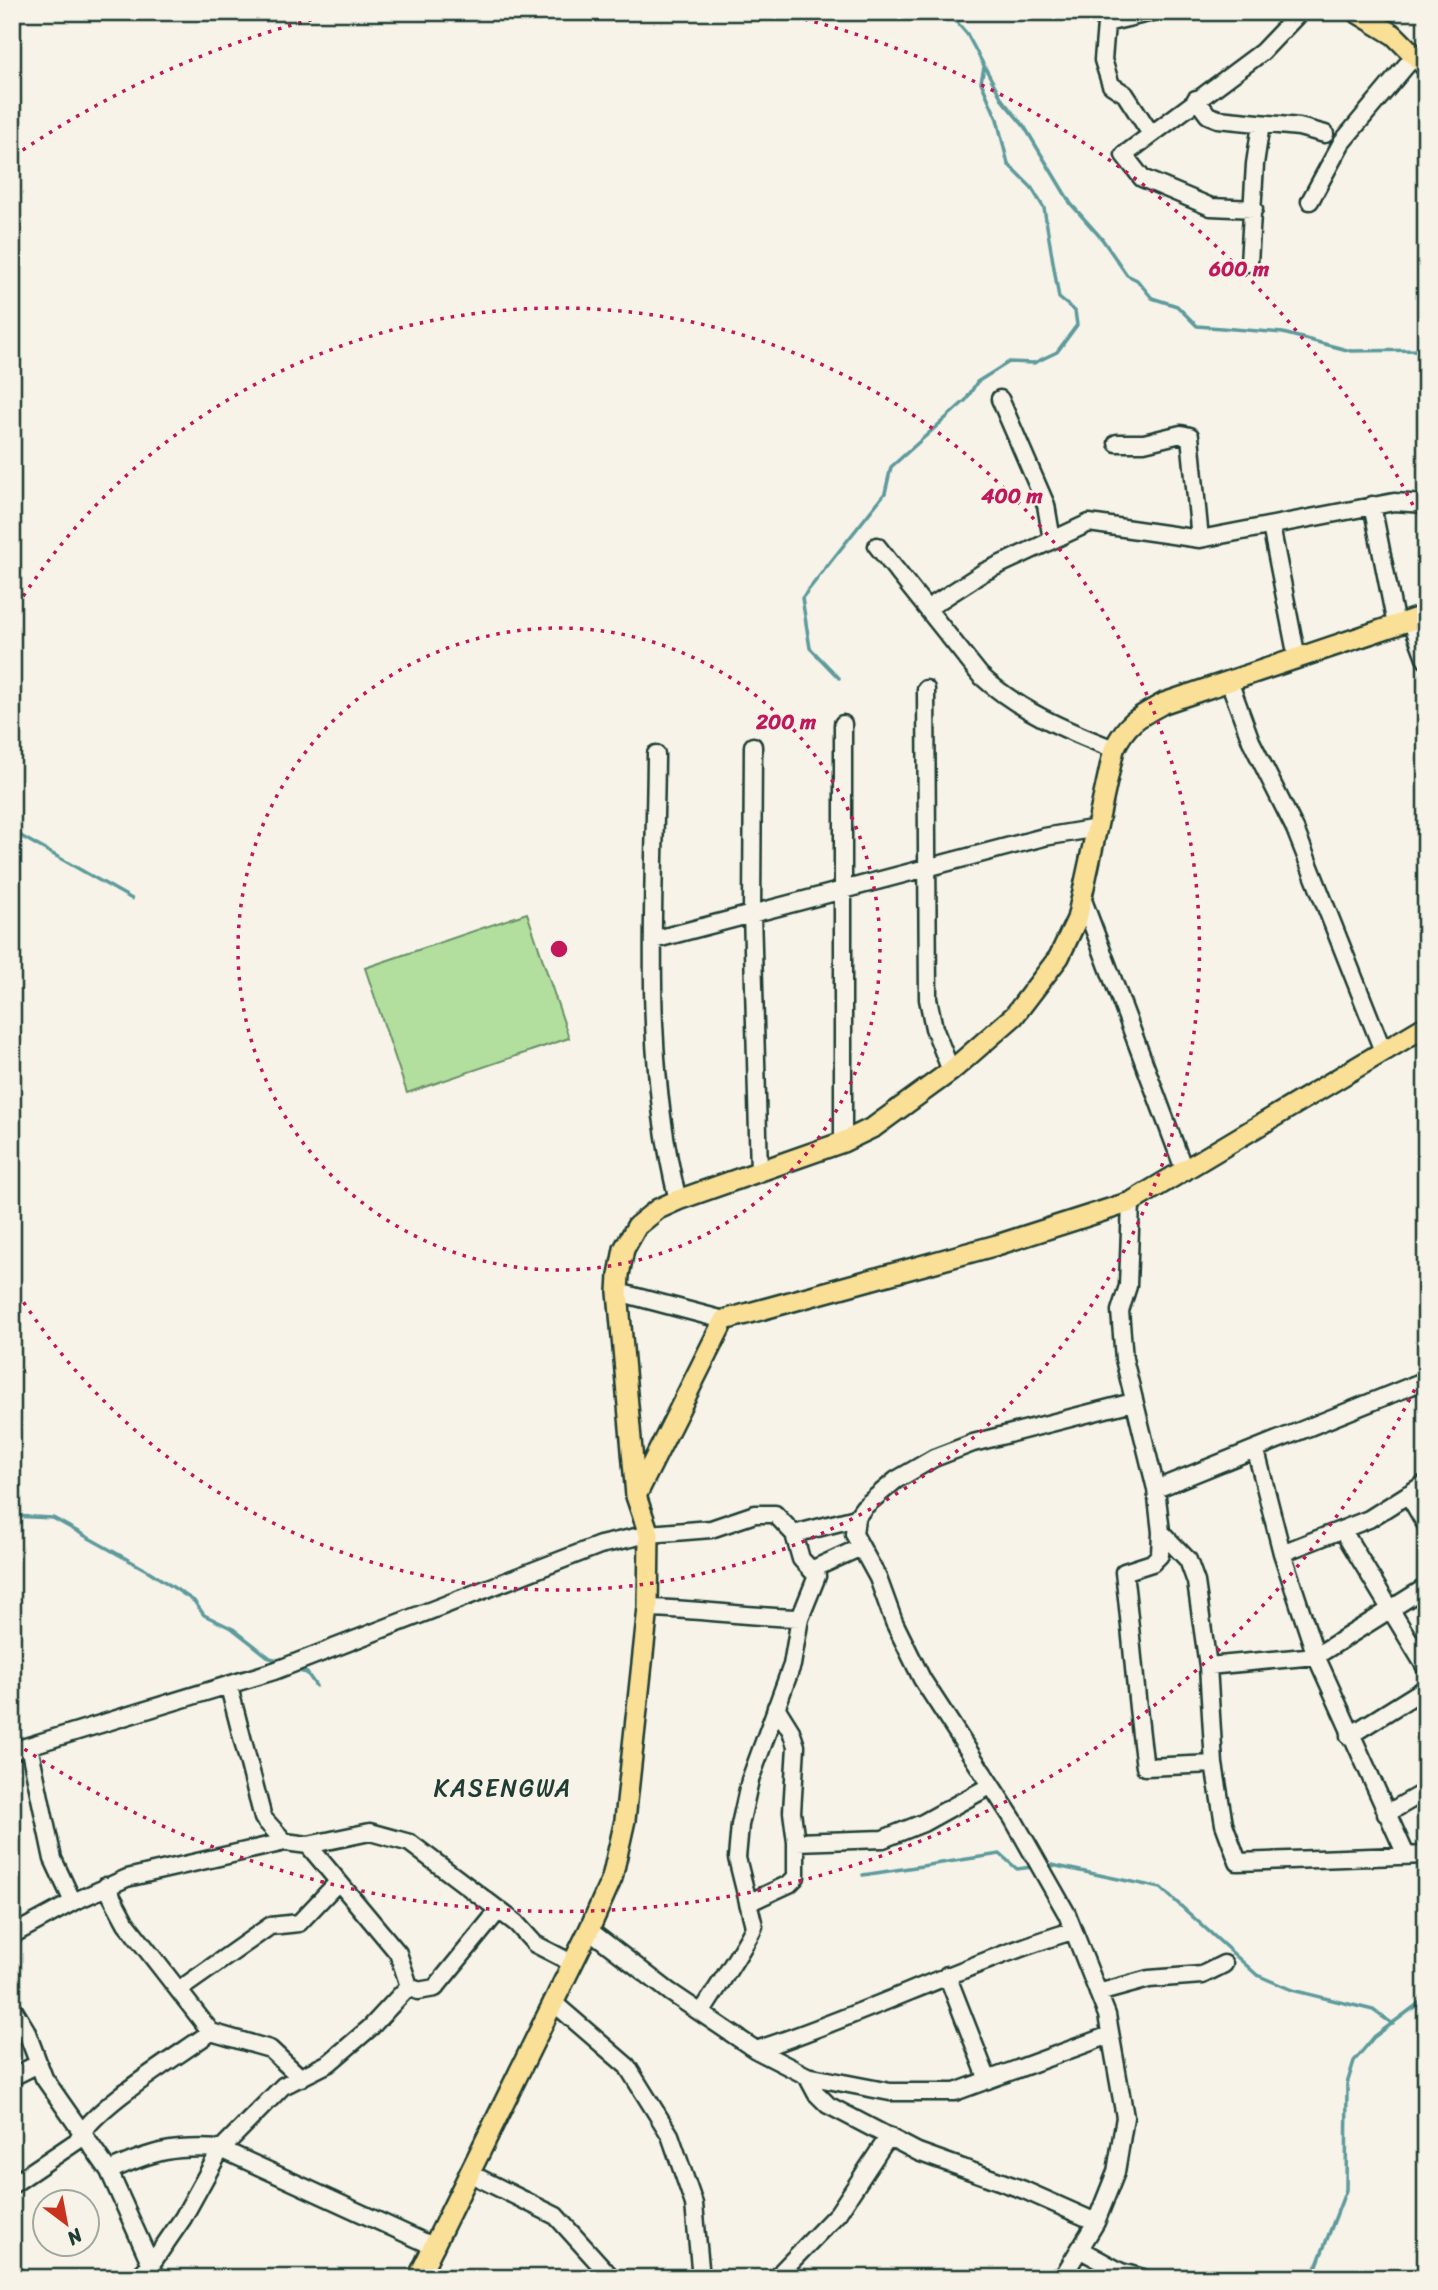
<svg xmlns="http://www.w3.org/2000/svg" width="1438" height="2290" font-family="Sriracha,sans-serif">
<style>
.grass{fill:#b2df9d;stroke:#688e68;stroke-width:2}
.lines{fill:none;stroke-linecap:round;stroke-linejoin:round}
.stream{stroke:#5d9a9c;stroke-width:3.5}
.minor-casing{stroke:#1f3d34;stroke-width:21}
.major-casing{stroke:#1f3d34;stroke-width:24}
.minor{stroke:#f7f3e8;stroke-width:16}
.major{stroke:#fadf96;stroke-width:19}
.ring{fill:none;stroke:#c2185b;stroke-width:3.5;stroke-dasharray:3.5 7}
.labels{text-anchor:middle;stroke-width:5;stroke-linejoin:round;paint-order:stroke}
.quarter-label{font-size:24px;letter-spacing:2px;fill:#1f3d34;stroke:#f7f3e8}
.centre{fill:#c2185b;stroke:#f7f3e8;stroke-width:3.5}
.ring-label{font-size:21px;text-anchor:middle;font-weight:bold;fill:#c2185b;stroke:#f7f3e8;stroke-width:5;stroke-linejoin:round;paint-order:stroke}
</style>
<rect width="100%" height="100%" fill="#f7f3e8"/>
<filter id="ink" filterUnits="userSpaceOnUse"><feTurbulence type="fractalNoise" baseFrequency=".0143" numOctaves="2"/><feDisplacementMap in="SourceGraphic" scale="14" xChannelSelector="R" yChannelSelector="G"/><feConvolveMatrix kernelMatrix="1 2 1 2 8 2 1 2 1" color-interpolation-filters="sRGB"/></filter>
<g filter="url(#ink)">
<path class="grass" d="M 527,913 L 569,1038 L 407,1093 L 365,968 Z"/>
<g class="lines">
<path class="stream" d="M 948,12 L 967,34 L 1003,101 L 1024,126 L 1071,204 L 1102,239 L 1127,275 L 1137,280 L 1152,298 L 1177,306 L 1197,326 L 1283,333 L 1351,351 L 1426,350
M 839,678 L 810,648 L 802,598 L 885,493 L 891,467 L 966,400 L 977,382 L 1009,362 L 1034,363 L 1057,352 L 1077,325 L 1075,311 L 1059,298 L 1044,208 L 1031,187 L 1008,164 L 997,119 L 981,82 L 984,67
M 12,831 L 132,899
M 12,1516 L 53,1518 L 150,1572 L 194,1601 L 204,1615 L 233,1629 L 270,1658 L 283,1661
M 294,1670 L 307,1673 L 316,1686
M 1047,1864 L 1161,1888 L 1257,1975 L 1292,1990 L 1373,2010 L 1393,2024
M 863,1875 L 1000,1854 L 1017,1869 L 1032,1867
M 1312,2278 L 1346,2190 L 1347,2084 L 1354,2061 L 1374,2037 L 1426,1998"/>
<g class="minor-casing">
<path id="minor" d="M 1107,12 L 1103,60 L 1111,85 L 1125,94 L 1151,134
M 1106,23 L 1153,12
M 1196,99 L 1208,115 L 1218,119 L 1299,127 L 1325,134
M 1310,201 L 1342,142 L 1415,55
M 1254,209 L 1211,207 L 1142,178 L 1124,155 L 1262,52 L 1300,12
M 1249,263 L 1255,164 L 1261,124
M 1000,399 L 1046,505 L 1052,540
M 1117,443 L 1144,443 L 1181,434 L 1190,436 L 1200,539
M 1372,505 L 1396,625
M 1271,526 L 1297,658
M 877,546 L 980,675 C 1018,710 1065,730 1114,749
M 928,608 L 984,572 L 1089,523 L 1200,539 L 1394,502 L 1426,504
M 1411,620 L 1426,660
M 1229,681 L 1251,741 L 1295,829 L 1383,1051
M 926,689 L 928,999 L 934,1028 L 951,1071
M 753,746 L 752,912 L 759,1171
M 656,754 C 655,902 641,1055 678,1200
M 1083,900 L 1185,1172
M 653,940 L 1044,837 L 1098,828
M 843,1142 L 843,724
M 1131,1202 L 1128,1286 L 1120,1311 L 1124,1359 L 1156,1489 L 1161,1532 L 1188,1560 L 1196,1582 L 1208,1666 L 1214,1764 L 1224,1824 L 1238,1862 L 1426,1855
M 618,1292 L 724,1320
M 1256,1451 L 1282,1553 L 1316,1656 L 1406,1855
M 1156,1489 L 1426,1380
M 1408,1494 L 1426,1525
M 1343,1531 L 1426,1668
M 1161,1532 L 1160,1555 L 1152,1563 L 1124,1572 C 1132,1637 1136,1702 1145,1767 L 1214,1764
M 794,1534 L 856,1518
M 1282,1553 L 1369,1519 L 1426,1483
M 813,1569 L 859,1548
M 648,1608 C 699,1609 749,1617 800,1618
M 1208,1666 L 1316,1656 L 1426,1587
M 229,1687 L 263,1818 L 285,1842
M 776,1707 L 791,1731 L 796,1746 L 792,1812 L 796,1842
M 1349,1736 L 1426,1688
M 29,1746 L 53,1859 L 73,1902
M 12,1751 L 274,1671 L 600,1545 L 649,1534 L 711,1529 L 755,1514 L 775,1514 L 794,1534 L 801,1559 L 817,1576 L 800,1618 L 792,1665 L 750,1780 L 740,1825 L 737,1858 L 754,1926 C 752,1936 711,1997 702,2012
M 1386,1814 L 1426,1791
M 308,1845 L 398,1953 L 409,1986 L 418,1991 L 435,1988 L 498,1911
M 106,1886 L 126,1923 L 211,2032 L 270,2049 L 301,2078
M 748,1903 L 789,1884 L 796,1877 L 796,1842 L 883,1839 L 923,1823 L 990,1786
M 589,1930 L 670,1992 L 756,2050 L 807,2076 L 816,2093 L 828,2105 L 918,2152 L 1024,2190 L 1096,2222
M 12,1935 L 73,1902 L 127,1878 L 285,1842 L 308,1845 L 370,1832 L 410,1843 L 516,1923 L 535,1944 L 572,1963
M 947,1975 L 988,2080
M 179,1990 L 270,1926 L 299,1923 L 338,1882
M 1098,1993 L 1149,1979 L 1202,1975 L 1224,1964
M 554,2003 L 627,2066 L 670,2135 L 694,2204 L 701,2278
M 12,2007 L 26,2030 L 44,2078 L 109,2171 L 157,2278
M 756,2050 C 864,2015 964,1964 1072,1931
M 807,2076 L 890,2092 L 955,2092 L 1110,2035
M 12,2077 L 38,2064
M 109,2171 C 153,2151 173,2146 221,2149 L 435,2247
M 471,2174 L 556,2216 L 612,2278
M 12,2185 L 77,2141 C 93,2107 178,2056 211,2032
M 1081,2250 L 1121,2272 L 1143,2278
M 123,2278 L 140,2275 L 152,2263 L 183,2218 L 221,2149 L 283,2086 L 329,2063 L 371,2027 L 409,1986
M 789,2278 L 782,2271 L 838,2213 L 889,2136
M 1062,2278 L 1096,2222 L 1116,2172 L 1125,2117 L 1107,2015 L 1067,1914 L 1013,1819 L 922,1679 L 894,1622 L 878,1578 L 854,1534 L 856,1518 L 864,1507 L 896,1480 L 934,1458 L 973,1443 L 1133,1402"/>
</g>
<g class="major-casing">
<path id="major" d="M 1356,12 L 1394,35 L 1426,67
M 636,1496 L 724,1320 L 997,1245 L 1131,1202 L 1426,1026
M 418,2278 L 589,1930 L 612,1878 L 625,1820 L 648,1608 L 649,1534 L 636,1496 L 618,1292 L 619,1275 L 624,1249 L 637,1226 L 658,1209 L 678,1200 L 843,1142 L 874,1127 L 951,1071 L 1014,1016 L 1059,957 L 1077,919 L 1114,749 C 1127,722 1138,717 1164,703 L 1426,615"/>
</g>
<use href="#minor" class="minor"/>
<use href="#major" class="major"/>
</g>
</g>
<g class="ring">
<circle cx="559" cy="949" r="321"/>
<path d="M12 614A641 641 0 1 1 12 1284"/>
<path d="M1424 1371A962 962 0 0 1 14 1742M14 156A962 962 0 0 1 334 14M784 14A962 962 0 0 1 1424 527"/>
</g>
<g class="labels">
<g class="quarter-label">
<text x="503" y="1796">KASENGWA</text>
</g>
</g>
<circle cx="559" cy="949" r="10" class="centre"/>
<g class="ring-label">
<text x="1239" y="276">600 m</text>
<text x="1012" y="503">400 m</text>
<text x="786" y="729">200 m</text>
</g>
<rect width="1438" height="2290" fill="none" stroke="#f7f3e8" stroke-width="42"/>
<rect x="21" y="21" width="1396" height="2248" fill="none" stroke="#1f3d34" stroke-width="2.5" filter="url(#ink)"/>
<g transform="translate(66 2223) rotate(148)"><circle r="33" fill="#f7f3e8" stroke="#a1aaa0" stroke-width="2"/>
<path d="M0-5L12 26L0 18L-12 26Z" fill="#c8321e"/>
<text y="-10" font-size="19" font-weight="bold" text-anchor="middle" fill="#1f3d34">N</text>
</g>
</svg>
